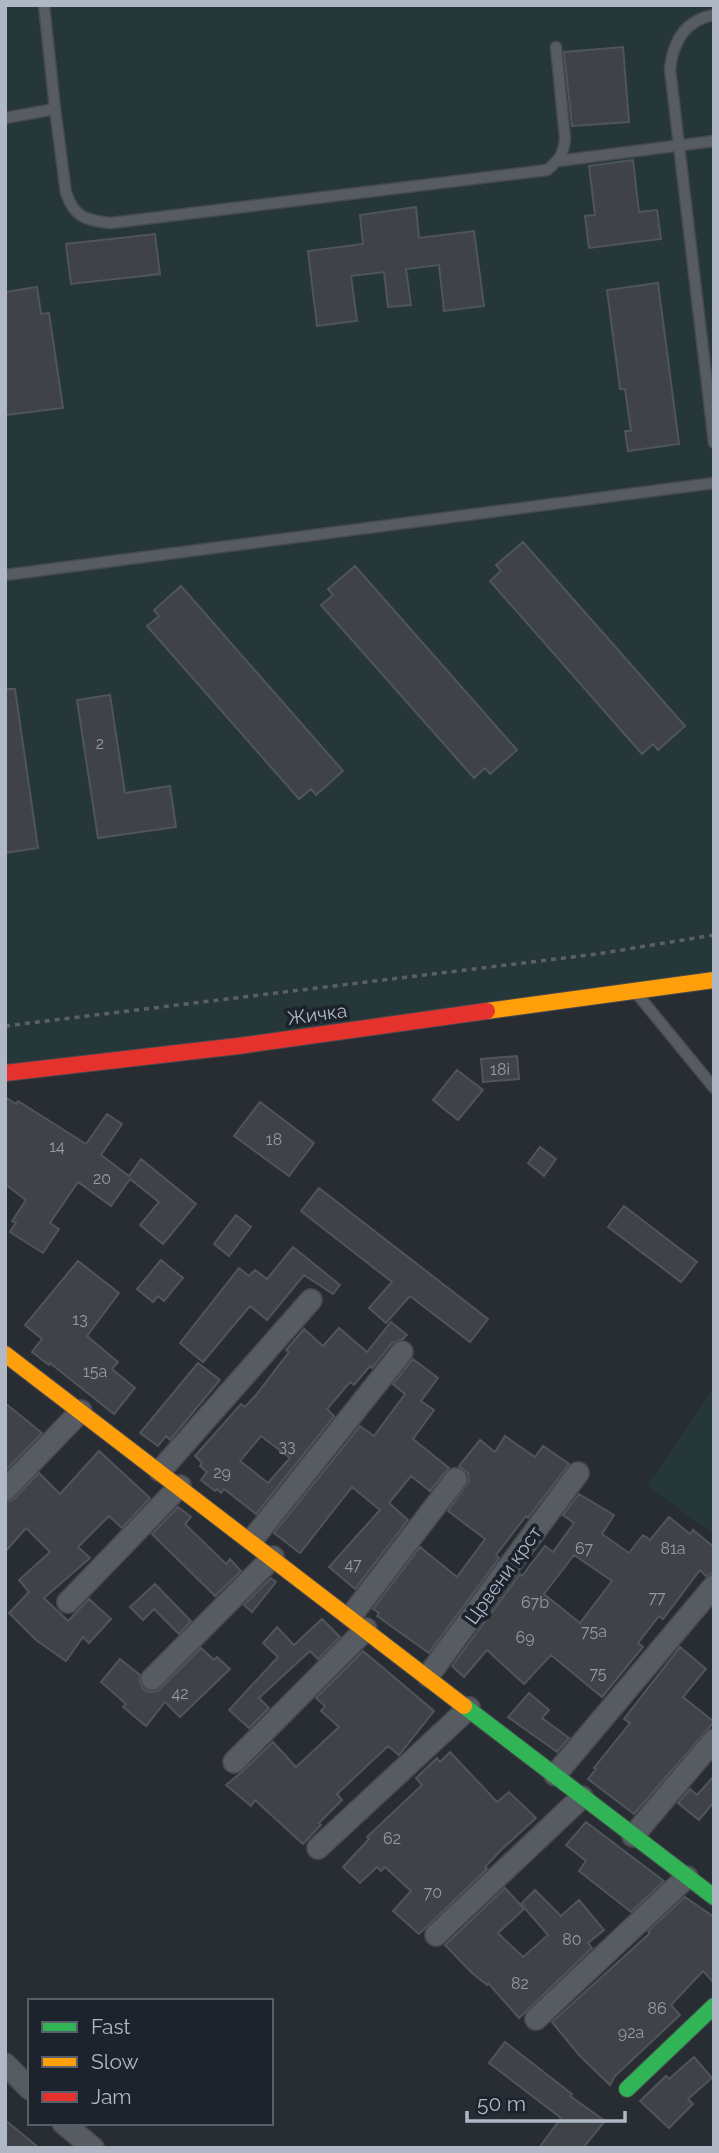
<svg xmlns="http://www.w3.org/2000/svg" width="719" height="2153" font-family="Raleway,sans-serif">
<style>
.green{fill:#263739}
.building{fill:#3f4348;stroke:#50545b;stroke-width:2;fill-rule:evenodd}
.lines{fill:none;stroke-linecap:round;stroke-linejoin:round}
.lane-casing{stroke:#46494e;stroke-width:13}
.street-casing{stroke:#46494e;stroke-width:24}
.fast-casing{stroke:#46494e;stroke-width:18}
.slow-casing{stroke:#46494e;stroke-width:18}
.jam-casing{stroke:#46494e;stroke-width:18}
.path{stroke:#5b6066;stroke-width:3.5;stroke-dasharray:5 5;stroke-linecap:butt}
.lane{stroke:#575b62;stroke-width:10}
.street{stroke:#575b62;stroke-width:21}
.fast{stroke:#30b455;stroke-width:16}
.slow{stroke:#ff9f0a;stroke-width:16}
.jam{stroke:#e5322d;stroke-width:16}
.labels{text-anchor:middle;stroke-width:7;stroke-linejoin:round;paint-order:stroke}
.number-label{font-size:16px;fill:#949ba6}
.street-label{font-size:19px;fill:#b1b8c5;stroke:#1c232d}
</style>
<rect width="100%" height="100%" fill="#282d33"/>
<path class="green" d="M 5,5 L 714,5 L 714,980 L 5,1073 Z
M 714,1387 L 714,1534 L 647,1486 Z"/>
<path class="building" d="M 623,47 L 629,122 L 572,126 L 564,52 Z
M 633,160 L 639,212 L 657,210 L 661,239 L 589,248 L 585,216 L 595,215 L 589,166 Z
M 416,207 L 419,238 L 474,231 L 484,306 L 444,311 L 439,265 L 406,269 L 411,305 L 388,307 L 384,272 L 351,276 L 357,321 L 317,326 L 308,251 L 363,244 L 360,215 Z
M 155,234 L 160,274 L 71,284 L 66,244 Z
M 658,283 L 679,444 L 628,451 L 625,431 L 631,431 L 625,389 L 620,389 L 607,290 Z
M 37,287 L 41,314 L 49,313 L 63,408 L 5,415 L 5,292 Z
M 523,542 L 685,726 L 658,750 L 653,744 L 642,754 L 490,581 L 501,571 L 496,565 Z
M 355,566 L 517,750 L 490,774 L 485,768 L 474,778 L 321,605 L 333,595 L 328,589 Z
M 181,586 L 343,771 L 316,795 L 311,789 L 299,799 L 147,626 L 159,616 L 154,610 Z
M 5,689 L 15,689 L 38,848 L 5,853 Z
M 110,695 L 125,793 L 170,786 L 176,827 L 98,838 L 77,700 Z
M 517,1056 L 519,1079 L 483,1082 L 481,1059 Z
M 457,1070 L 483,1090 L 458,1120 L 433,1100 Z
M 5,1097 L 16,1104 L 18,1101 L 86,1144 L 107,1114 L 122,1124 L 101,1155 L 129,1176 L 141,1159 L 196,1204 L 163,1244 L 140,1225 L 159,1202 L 130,1179 L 111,1206 L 78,1182 L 50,1223 L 59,1229 L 43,1253 L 10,1232 L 16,1223 L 12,1221 L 26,1200 L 5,1184 Z
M 260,1102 L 314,1143 L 289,1176 L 234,1136 Z
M 540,1147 L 556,1159 L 544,1176 L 528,1163 Z
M 319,1188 L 488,1319 L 470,1342 L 410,1296 L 386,1323 L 369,1308 L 392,1282 L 301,1211 Z
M 624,1206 L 697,1262 L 681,1282 L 608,1227 Z
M 236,1215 L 251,1227 L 229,1256 L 214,1244 Z
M 293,1247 L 340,1285 L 333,1294 L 304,1275 L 267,1320 L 250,1306 L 203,1362 L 180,1343 L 239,1268 L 249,1276 L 255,1270 L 267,1279 Z
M 161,1260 L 183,1278 L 164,1301 L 158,1296 L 153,1302 L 137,1289 Z
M 78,1261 L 119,1293 L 87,1336 L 118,1362 L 112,1369 L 135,1388 L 114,1414 L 50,1363 L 49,1365 L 32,1352 L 42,1339 L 25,1325 Z
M 391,1322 L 407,1335 L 403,1339 L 392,1343 L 372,1368 L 370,1366 L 354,1385 L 350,1382 L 327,1409 L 334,1416 L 256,1514 L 224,1489 L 221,1493 L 217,1489 L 215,1491 L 201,1480 L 207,1472 L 200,1466 L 202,1463 L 195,1456 L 241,1404 L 245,1407 L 256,1395 L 289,1352 L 286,1350 L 304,1329 L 323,1346 L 339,1328 L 367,1352 ZM 261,1436 L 290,1458 L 268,1483 L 240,1461 Z
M 413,1359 L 438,1378 L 421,1401 L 434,1410 L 413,1439 L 449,1468 L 430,1491 L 411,1476 L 389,1503 L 408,1520 L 355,1589 L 329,1567 L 380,1510 L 352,1487 L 300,1553 L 274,1533 L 360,1426 L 374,1436 L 405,1394 L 393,1384 Z
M 198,1363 L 220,1380 L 170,1440 L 166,1436 L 158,1446 L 140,1433 Z
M 5,1403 L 42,1433 L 5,1471 Z
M 505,1436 L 535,1457 L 543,1446 L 569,1464 L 528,1518 L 526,1516 L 496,1555 L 499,1558 L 429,1653 L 377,1616 L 379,1613 L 373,1609 L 420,1547 L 457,1577 L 485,1539 L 448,1511 L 469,1481 L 468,1473 L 459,1466 L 480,1440 L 495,1452 Z
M 99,1451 L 150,1498 L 122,1528 L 109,1516 L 78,1547 L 90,1558 L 44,1598 L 68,1621 L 89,1599 L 111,1619 L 89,1643 L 83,1637 L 66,1661 L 36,1640 L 9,1613 L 29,1592 L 19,1580 L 50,1552 L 26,1528 L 5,1552 L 5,1503 L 14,1499 L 39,1473 L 60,1494 Z
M 579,1494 L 614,1515 L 602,1534 L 629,1553 L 643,1535 L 650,1540 L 669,1517 L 690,1534 L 693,1530 L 714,1547 L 714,1573 L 706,1576 L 700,1570 L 663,1619 L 659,1616 L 638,1643 L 643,1647 L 602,1697 L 551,1655 L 524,1684 L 487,1650 L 464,1677 L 452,1666 L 520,1574 L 522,1576 L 545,1546 L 553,1552 L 574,1523 L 563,1515 ZM 574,1555 L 612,1581 L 580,1623 L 544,1594 Z
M 178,1507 L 191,1517 L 185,1524 L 226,1564 L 230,1559 L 241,1571 L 215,1596 L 152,1534 Z
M 271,1578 L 276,1582 L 252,1612 L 244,1605 Z
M 155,1584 L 191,1621 L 179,1634 L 154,1609 L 143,1620 L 130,1607 Z
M 322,1619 L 340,1637 L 318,1659 L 310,1651 L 259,1698 L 269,1708 L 249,1728 L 229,1710 L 278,1657 L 263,1643 L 277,1627 L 294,1645 Z
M 680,1647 L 706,1669 L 683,1697 L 714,1722 L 634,1814 L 588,1779 L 596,1769 L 594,1768 L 630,1723 L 624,1719 Z
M 201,1648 L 214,1660 L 217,1657 L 230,1669 L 180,1717 L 165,1702 L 146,1726 L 123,1707 L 126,1704 L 101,1682 L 120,1659 L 140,1675 L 140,1683 L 143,1689 L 149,1692 L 158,1691 Z
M 363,1651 L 434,1711 L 399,1755 L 388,1746 L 337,1794 L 342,1800 L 319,1823 L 321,1825 L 303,1844 L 255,1800 L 251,1806 L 226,1785 L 243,1771 L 273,1742 L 296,1767 L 339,1727 L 321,1711 L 325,1706 L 316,1698 Z
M 529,1693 L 549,1710 L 542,1718 L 569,1738 L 557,1752 L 508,1717 Z
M 450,1752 L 497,1802 L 509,1792 L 536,1818 L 501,1850 L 485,1867 L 487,1869 L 419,1934 L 393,1911 L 411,1891 L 385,1867 L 381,1871 L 377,1867 L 360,1883 L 343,1867 L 369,1839 L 367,1837 L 422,1785 L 416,1778 L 437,1758 L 440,1762 Z
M 714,1776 L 714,1802 L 699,1820 L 678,1803 L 690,1789 L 697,1795 Z
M 586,1822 L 664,1881 L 631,1912 L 579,1871 L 586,1861 L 566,1845 Z
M 505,1888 L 524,1909 L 498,1933 L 523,1957 L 548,1935 L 521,1904 L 535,1890 L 561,1916 L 579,1900 L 604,1930 L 588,1943 L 592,1948 L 519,2018 L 488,1983 L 487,1985 L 472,1973 L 445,1945 Z
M 685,1897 L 714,1917 L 714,1983 L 703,1971 L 671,2005 L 680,2015 L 615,2076 L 610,2085 L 579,2055 L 552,2022 L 650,1933 L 648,1931 Z
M 505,2042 L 572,2094 L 570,2096 L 605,2121 L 583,2148 L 539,2148 L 561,2118 L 489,2063 Z
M 694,2057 L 712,2078 L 688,2099 L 693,2104 L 669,2128 L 640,2101 L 666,2076 L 669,2079 Z
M 5,2120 L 39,2148 L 5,2148 Z"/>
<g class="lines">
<g class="lane-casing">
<path id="lane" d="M 44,5 L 55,109
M 714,15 C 685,20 673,42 670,69 L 714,443
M 5,118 L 55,109 L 66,193 C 75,219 87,220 111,223 L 547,170 C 559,160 564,154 565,138 L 556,47
M 558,161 L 714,141
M 5,575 L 714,483
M 638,995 L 714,1088"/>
</g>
<g class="street-casing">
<path id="street" d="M 160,1471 L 311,1300
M 5,1490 L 81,1411
M 252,1540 L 402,1352
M 68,1602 L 180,1486
M 351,1616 L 456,1479
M 428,1676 L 578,1473
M 152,1679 L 273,1557
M 234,1762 L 366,1629
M 555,1775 L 714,1586
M 633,1836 L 714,1740
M 318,1848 L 469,1708
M 436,1935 L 582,1797
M 536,2019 L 687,1877
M 5,2064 L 30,2089
M 63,2123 L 93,2148"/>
</g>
<g class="fast-casing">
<path id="fast" d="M 464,1706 L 714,1897
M 627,2089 L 714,2006"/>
</g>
<g class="slow-casing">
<path id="slow" d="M 487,1011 L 714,980
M 5,1354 L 464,1706"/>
</g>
<g class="jam-casing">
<path id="jam" d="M 5,1073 L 238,1046 L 487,1011"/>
</g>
<path class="path" d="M 5,1026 L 597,954 L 714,935"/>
<use href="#lane" class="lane"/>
<use href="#street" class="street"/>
<use href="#fast" class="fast"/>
<use href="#slow" class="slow"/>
<use href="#jam" class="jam"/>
</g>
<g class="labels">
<g class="number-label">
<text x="100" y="749">2</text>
<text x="500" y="1075">18i</text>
<text x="274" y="1145">18</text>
<text x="57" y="1152">14</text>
<text x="102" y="1184">20</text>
<text x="80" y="1325">13</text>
<text x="95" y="1377">15a</text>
<text x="287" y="1452">33</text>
<text x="222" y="1478">29</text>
<text x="584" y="1554">67</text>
<text x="673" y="1554">81a</text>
<text x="353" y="1570">47</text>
<text x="657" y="1603">77</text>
<text x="535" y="1608">67b</text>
<text x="594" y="1637">75a</text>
<text x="525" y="1643">69</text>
<text x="598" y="1679">75</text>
<text x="180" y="1699">42</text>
<text x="392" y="1844">62</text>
<text x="433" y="1898">70</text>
<text x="572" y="1945">80</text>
<text x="520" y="1989">82</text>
<text x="657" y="2014">86</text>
<text x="631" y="2038">92a</text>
</g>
<g class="street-label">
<text transform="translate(317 1014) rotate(-8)" y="7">Жичка</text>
<text transform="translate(503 1575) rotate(-54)" y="7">Црвени крст</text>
</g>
</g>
<rect width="719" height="2153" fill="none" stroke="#b1b8c5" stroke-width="14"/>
<rect x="28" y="1999" width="245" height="126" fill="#1c232d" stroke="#585f6a" stroke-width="2"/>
<rect x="42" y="2022" width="35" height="10" fill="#30b455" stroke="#585f6a" stroke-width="2"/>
<text x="91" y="2034" font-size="21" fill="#b1b8c5">Fast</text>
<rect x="42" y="2057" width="35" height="10" fill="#ff9f0a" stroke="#585f6a" stroke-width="2"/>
<text x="91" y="2069" font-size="21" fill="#b1b8c5">Slow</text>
<rect x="42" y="2092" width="35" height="10" fill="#e5322d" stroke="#585f6a" stroke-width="2"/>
<text x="91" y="2104" font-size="21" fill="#b1b8c5">Jam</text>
<path d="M467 2111v10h158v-10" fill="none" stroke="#b1b8c5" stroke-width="3.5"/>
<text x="477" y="2111" font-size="21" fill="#b1b8c5" stroke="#1c232d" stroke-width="5" paint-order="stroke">50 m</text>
</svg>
